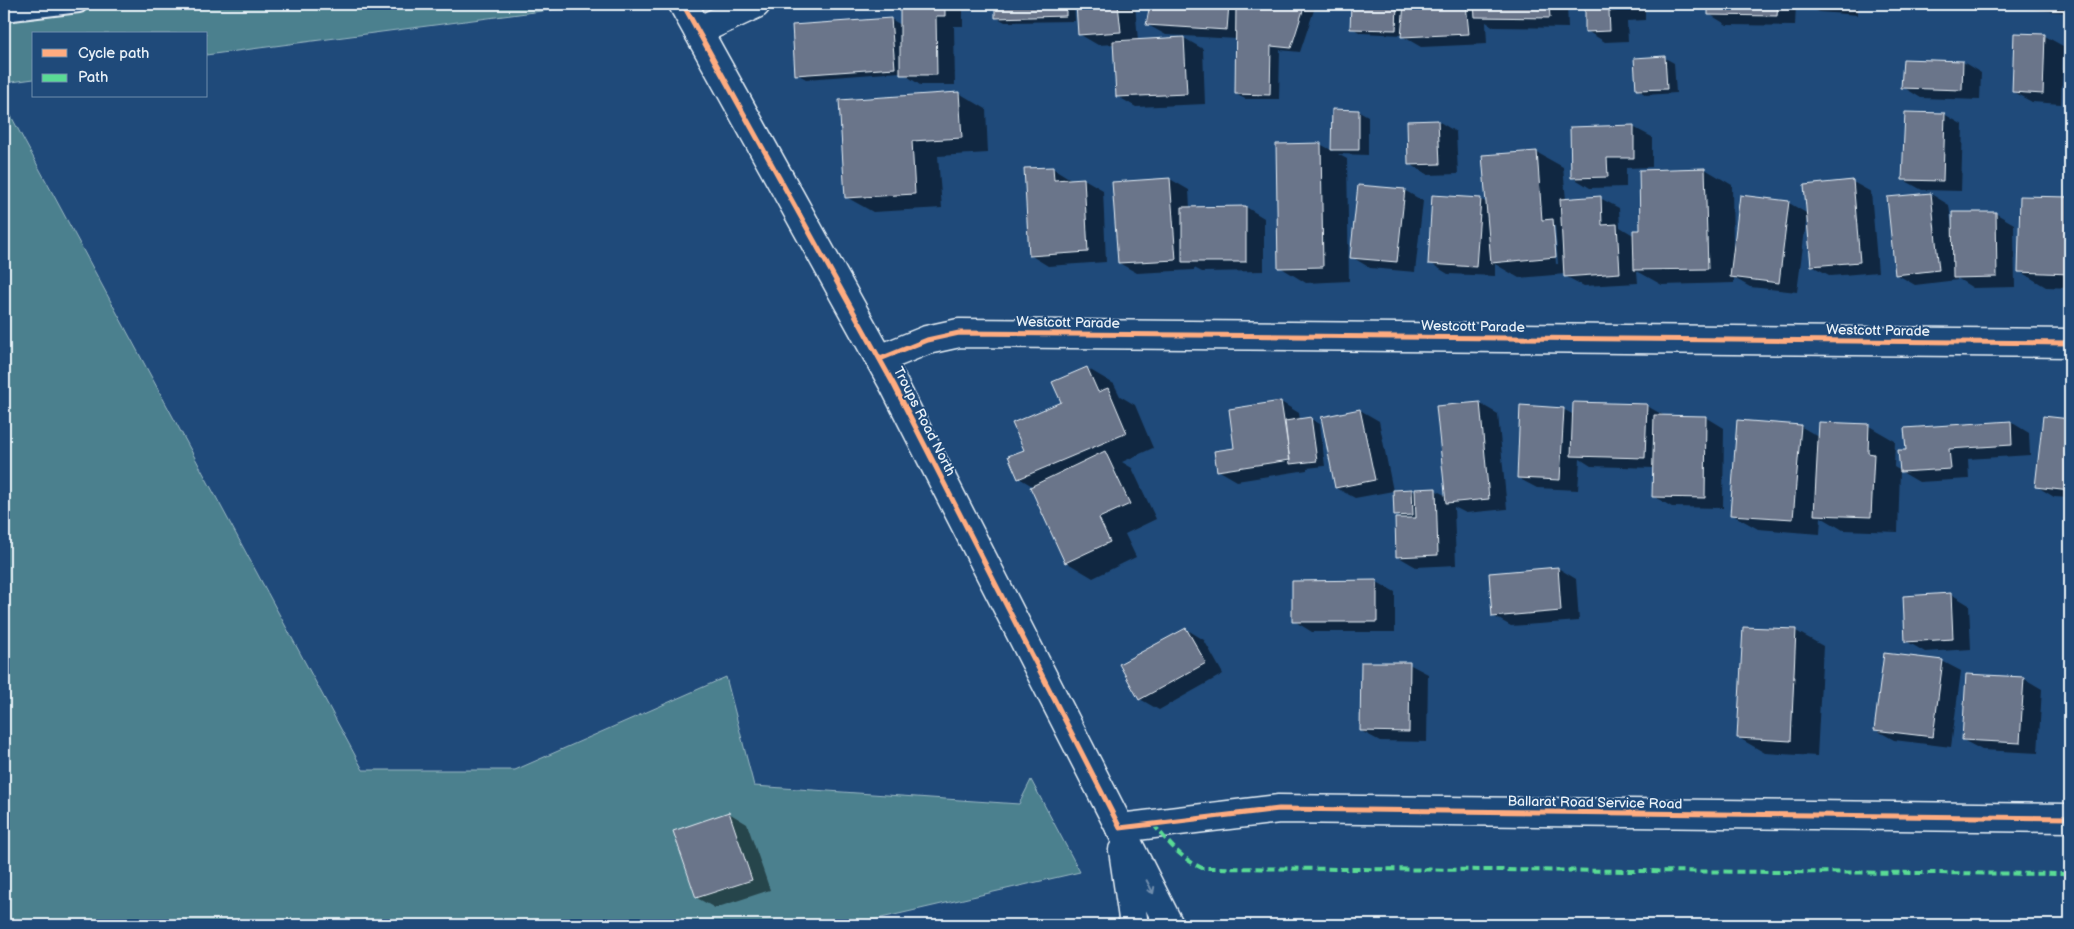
<svg xmlns="http://www.w3.org/2000/svg" width="2074" height="929" font-family="'Balsamiq Sans',sans-serif">
<style>
.green{fill:#4b808e;stroke:#9ab8c3}
.shadow{fill:#0007;fill-rule:evenodd}
.building{fill:#6b748a;stroke:#e8f1f8}
.lines{fill:none;stroke-linecap:round;stroke-linejoin:round}
.service-casing{stroke:#e8f1f8;stroke-width:20}
.minor-casing{stroke:#e8f1f8;stroke-width:31}
.tertiary-casing{stroke:#e8f1f8;stroke-width:31}
.trunk-casing{stroke:#e8f1f8;stroke-width:31}
.service{stroke:#1f4a7a;stroke-width:16}
.minor{stroke:#1f4a7a;stroke-width:28}
.tertiary{stroke:#1f4a7a;stroke-width:28}
.trunk{stroke:#1f4a7a;stroke-width:28}
.quiet{stroke:#5adb95;stroke-width:4;stroke-dasharray:8 4;stroke-linecap:butt}
.cycleway-casing{stroke:#1f4a7a;stroke-width:8}
.cycleway{stroke:#ffac80;stroke-width:5}
.oneway{stroke:#6f8dac}
.labels{text-anchor:middle;stroke-width:4;stroke-linejoin:round;paint-order:stroke}
.street-label{font-size:14px;fill:#e8f1f8;stroke:#1f4a7a}
</style>
<rect width="100%" height="100%" fill="#1f4a7a"/>
<filter id="ink" filterUnits="userSpaceOnUse"><feTurbulence type="fractalNoise" baseFrequency=".02" numOctaves="2"/><feDisplacementMap in="SourceGraphic" scale="10" xChannelSelector="R" yChannelSelector="G"/><feConvolveMatrix kernelMatrix="1 2 1 2 8 2 1 2 1" color-interpolation-filters="sRGB"/></filter>
<g filter="url(#ink)">
<path class="green" d="M 4,4 L 595,4 L 206,55 L 206,34 L 34,34 L 34,79 L 4,83 Z
M 4,103 L 363,770 L 515,770 L 726,677 L 754,786 L 1019,804 L 1031,780 L 1080,872 L 851,925 L 4,925 Z"/>
<path class="shadow" d="M 901,4 L 958,4 L 963,6 L 963,26 L 954,26 L 955,85 L 920,85 L 901,72 L 806,79 L 797,74 L 793,26 L 891,19 L 901,25 Z
M 996,4 L 1074,4 L 1075,21 L 1005,22 L 996,17 Z
M 1077,4 L 1135,4 L 1138,41 L 1184,38 L 1203,49 L 1205,104 L 1136,107 L 1117,96 L 1115,44 L 1098,45 L 1079,34 Z
M 1151,4 L 1316,4 L 1300,52 L 1280,50 L 1279,99 L 1245,99 L 1236,94 L 1237,39 L 1166,35 L 1148,25 Z
M 1352,4 L 1567,4 L 1568,28 L 1494,27 L 1486,22 L 1487,44 L 1421,47 L 1402,36 L 1402,35 L 1361,33 L 1352,28 Z
M 1586,4 L 1645,4 L 1645,20 L 1627,21 L 1628,41 L 1605,42 L 1587,31 Z
M 1709,4 L 1796,4 L 1795,26 L 1727,25 L 1709,14 Z
M 1805,4 L 1858,4 L 1858,15 L 1819,12 Z
M 1973,4 L 2070,4 L 2070,13 Z
M 2015,35 L 2045,36 L 2063,46 L 2061,104 L 2032,102 L 2013,92 Z
M 1665,58 L 1674,63 L 1676,93 L 1646,95 L 1637,89 Z
M 1963,62 L 1981,73 L 1980,100 L 1921,98 L 1903,87 Z
M 959,93 L 986,109 L 988,153 L 938,156 L 942,208 L 873,212 L 846,197 Z
M 1333,111 L 1359,111 L 1368,116 L 1368,155 L 1338,154 L 1347,159 L 1349,281 L 1306,283 L 1280,267 L 1320,144 L 1333,151 Z
M 1944,114 L 1963,125 L 1961,191 L 1922,190 L 1904,180 Z
M 1438,121 L 1456,132 L 1458,174 L 1428,175 L 1410,164 Z
M 1633,127 L 1652,137 L 1652,167 L 1626,168 L 1626,187 L 1590,188 L 1572,177 Z
M 1536,152 L 1563,167 L 1566,200 L 1600,198 L 1619,208 L 1620,227 L 1635,236 L 1705,169 L 1732,185 L 1733,248 L 1789,203 L 1808,214 L 1853,182 L 1871,192 L 1878,272 L 1831,276 L 1812,266 L 1807,215 L 1797,292 L 1750,287 L 1734,278 L 1734,283 L 1662,285 L 1637,271 L 1638,283 L 1584,286 L 1565,276 L 1565,274 L 1519,278 L 1495,264 L 1495,276 L 1448,274 L 1430,263 L 1480,199 L 1487,203 ZM 1553,226 L 1555,226 L 1558,264 L 1556,264 Z
M 1053,168 L 1072,180 L 1084,179 L 1103,190 L 1106,262 L 1048,266 L 1030,255 Z
M 1170,179 L 1189,190 L 1190,208 L 1246,207 L 1264,218 L 1264,271 L 1202,272 L 1194,268 L 1194,270 L 1137,273 L 1119,263 L 1113,183 Z
M 1404,190 L 1423,201 L 1415,272 L 1370,268 L 1352,257 Z
M 1931,194 L 1949,205 L 1952,228 L 1995,213 L 2014,224 L 2015,287 L 1973,288 L 1957,278 L 1957,280 L 1915,285 L 1896,274 Z
M 2022,197 L 2070,198 L 2070,288 L 2046,287 L 2019,271 Z
M 1087,368 L 1114,384 L 1120,396 L 1135,405 L 1153,448 L 1122,462 L 1132,468 L 1156,519 L 1125,534 L 1136,557 L 1093,578 L 1066,562 L 1034,487 L 1019,478 L 1025,450 Z
M 1281,402 L 1299,413 L 1300,420 L 1311,419 L 1320,424 L 1325,466 L 1307,468 L 1307,470 L 1237,481 L 1218,470 Z
M 1479,403 L 1498,414 L 1507,509 L 1466,513 L 1454,507 L 1456,565 L 1416,567 L 1397,556 L 1403,519 L 1396,515 L 1412,490 L 1416,493 L 1435,490 L 1447,496 Z
M 1647,406 L 1665,416 L 1706,417 L 1724,428 L 1723,508 L 1672,507 L 1653,496 L 1654,468 L 1591,466 L 1580,459 L 1578,490 L 1537,488 L 1518,478 L 1563,409 L 1574,415 Z
M 1360,410 L 1379,421 L 1393,491 L 1355,498 L 1336,488 Z
M 2044,417 L 2070,420 L 2070,498 L 2054,497 L 2036,486 Z
M 2011,422 L 2029,433 L 2030,455 L 1968,459 L 1969,479 L 1919,482 L 1900,471 L 1898,532 L 1843,530 L 1821,517 L 1820,534 L 1758,529 L 1731,514 L 1800,426 L 1819,437 L 1869,426 L 1895,441 L 1894,467 L 1901,471 L 1907,451 Z
M 1558,568 L 1576,579 L 1579,621 L 1511,626 L 1493,616 Z
M 1377,582 L 1395,592 L 1395,632 L 1312,632 L 1294,621 Z
M 1951,594 L 1969,605 L 1971,649 L 1925,652 L 1906,641 Z
M 1744,628 L 1796,631 L 1823,646 L 1817,756 L 1765,753 L 1739,738 Z
M 1186,629 L 1204,640 L 1223,674 L 1159,710 L 1140,699 L 1121,665 Z
M 1942,661 L 1961,671 L 1951,747 L 1894,740 L 1876,730 Z
M 1409,664 L 1428,674 L 1427,742 L 1380,741 L 1361,731 Z
M 2023,678 L 2042,689 L 2038,753 L 1982,750 L 1963,740 Z
M 729,813 L 747,824 L 770,890 L 715,908 L 697,898 Z"/>
<path class="building" d="M 900,4 L 945,4 L 945,16 L 936,16 L 937,75 L 900,75 Z
M 995,4 L 1066,4 L 1066,16 L 995,18 Z
M 1076,4 L 1118,4 L 1121,32 L 1078,35 Z
M 1150,4 L 1229,4 L 1227,30 L 1146,25 Z
M 1236,4 L 1305,4 L 1291,48 L 1271,46 L 1270,95 L 1235,94 Z
M 1351,4 L 1397,4 L 1396,30 L 1350,29 Z
M 1404,4 L 1466,4 L 1469,34 L 1401,37 Z
M 1474,4 L 1549,4 L 1550,18 L 1475,17 Z
M 1585,4 L 1627,4 L 1627,10 L 1609,11 L 1610,31 L 1585,32 Z
M 1708,4 L 1778,4 L 1777,16 L 1708,15 Z
M 891,18 L 895,68 L 795,75 L 792,25 Z
M 2014,33 L 2045,34 L 2043,94 L 2012,92 Z
M 1184,37 L 1187,94 L 1116,97 L 1113,41 Z
M 1665,56 L 1667,89 L 1636,90 L 1634,58 Z
M 1903,59 L 1963,61 L 1962,90 L 1901,88 Z
M 959,92 L 962,138 L 912,141 L 915,194 L 845,198 L 839,100 Z
M 1332,109 L 1359,110 L 1359,150 L 1331,150 Z
M 1905,112 L 1945,113 L 1943,181 L 1902,180 Z
M 1438,120 L 1440,164 L 1408,165 L 1407,121 Z
M 1634,125 L 1634,158 L 1607,158 L 1608,177 L 1571,178 L 1570,127 Z
M 1321,143 L 1323,267 L 1278,268 L 1276,144 Z
M 1537,151 L 1542,220 L 1553,219 L 1556,257 L 1491,263 L 1482,155 Z
M 1053,167 L 1054,180 L 1084,178 L 1088,252 L 1029,256 L 1024,168 Z
M 1705,168 L 1708,269 L 1634,270 L 1633,230 L 1640,230 L 1639,170 Z
M 1170,178 L 1176,260 L 1118,263 L 1112,182 Z
M 1853,180 L 1860,262 L 1811,266 L 1804,185 Z
M 1358,185 L 1405,189 L 1397,262 L 1350,258 Z
M 1931,193 L 1939,270 L 1895,275 L 1887,197 Z
M 1432,195 L 1481,198 L 1476,267 L 1428,264 Z
M 1740,195 L 1789,201 L 1779,283 L 1730,277 Z
M 1601,196 L 1602,225 L 1617,224 L 1620,273 L 1564,277 L 1560,199 Z
M 2020,196 L 2070,197 L 2070,274 L 2018,272 Z
M 1246,206 L 1246,262 L 1182,262 L 1182,207 Z
M 1952,212 L 1996,212 L 1997,277 L 1953,278 Z
M 1087,367 L 1098,392 L 1108,388 L 1127,433 L 1018,479 L 1008,456 L 1024,450 L 1012,423 L 1061,402 L 1052,382 Z
M 1281,401 L 1290,460 L 1217,471 L 1214,451 L 1234,448 L 1229,409 Z
M 1480,402 L 1489,499 L 1446,503 L 1436,406 Z
M 1573,402 L 1647,404 L 1645,458 L 1571,456 Z
M 1520,405 L 1564,408 L 1560,480 L 1517,478 Z
M 1360,409 L 1375,480 L 1335,488 L 1321,417 Z
M 1654,415 L 1706,416 L 1705,498 L 1652,497 Z
M 2043,416 L 2070,419 L 2070,491 L 2035,487 Z
M 1311,417 L 1317,461 L 1290,464 L 1285,421 Z
M 1737,420 L 1801,425 L 1793,519 L 1730,515 Z
M 2011,421 L 2012,445 L 1949,449 L 1951,469 L 1900,472 L 1898,450 L 1906,450 L 1904,428 Z
M 1819,422 L 1869,424 L 1868,453 L 1874,454 L 1871,517 L 1814,515 Z
M 1105,451 L 1130,504 L 1099,518 L 1110,542 L 1065,563 L 1030,487 Z
M 1436,488 L 1438,555 L 1396,557 L 1395,518 L 1416,518 L 1415,489 Z
M 1412,489 L 1413,515 L 1394,516 L 1393,490 Z
M 1558,567 L 1561,611 L 1492,617 L 1489,573 Z
M 1377,580 L 1377,622 L 1292,622 L 1292,581 Z
M 1951,593 L 1953,639 L 1905,642 L 1903,596 Z
M 1743,627 L 1796,629 L 1791,741 L 1737,738 Z
M 1186,628 L 1206,663 L 1139,700 L 1119,664 Z
M 1884,653 L 1943,660 L 1933,737 L 1874,730 Z
M 1361,662 L 1410,662 L 1409,732 L 1360,731 Z
M 1966,674 L 2024,677 L 2020,743 L 1962,740 Z
M 729,812 L 752,880 L 696,898 L 673,831 Z"/>
<g class="lines">
<g class="service-casing">
<path id="service" d="M 4,13 L 79,4"/>
</g>
<g class="minor-casing">
<path id="minor" d="M 698,31 L 756,4
M 880,359 L 927,340 L 959,333 L 2070,343
M 1120,828 L 1279,809 L 2070,818"/>
</g>
<g class="tertiary-casing">
<path id="tertiary" d="M 683,4 L 894,385 L 1120,828"/>
</g>
<g class="trunk-casing">
<path id="trunk" d="M 1120,828 L 1169,925
M 1123,850 L 1134,925"/>
</g>
<use href="#service" class="service"/>
<use href="#minor" class="minor"/>
<use href="#tertiary" class="tertiary"/>
<use href="#trunk" class="trunk"/>
<path class="quiet" d="M 1153,824 C 1169,843 1180,858 1202,868 L 2070,874"/>
<g class="cycleway-casing">
<path id="cycleway" d="M 683,4 L 894,385 L 1120,828 L 1279,809 L 2070,818
M 880,359 L 927,340 L 959,333 L 2070,343"/>
</g>
<use href="#cycleway" class="cycleway"/>
</g>
<defs><path id="oneway-shaft" d="M-6 0H5M1.5-3L5.5 0L1.5 3" fill="none" stroke-width="1.6" stroke-linecap="round" stroke-linejoin="round" transform="scale(1.25)"/></defs>
<use class="oneway" href="#oneway-shaft" transform="translate(1150 887) rotate(63)"/>
</g>
<g class="labels">
<g class="street-label">
<text transform="translate(1068 322) rotate(1)" y="5">Westcott Parade</text>
<text transform="translate(1473 326) rotate(1)" y="5">Westcott Parade</text>
<text transform="translate(1878 330) rotate(1)" y="5">Westcott Parade</text>
<text transform="translate(925 421) rotate(63)" y="5">Troups Road North</text>
<text transform="translate(1595 802) rotate(1)" y="5">Ballarat Road Service Road</text>
</g>
</g>
<rect width="2074" height="929" fill="none" stroke="#1f4a7a" stroke-width="20"/>
<rect x="10" y="10" width="2054" height="909" fill="none" stroke="#e8f1f8" stroke-width="2" filter="url(#ink)"/>
<rect x="32" y="32" width="175" height="65" fill="#1f4a7a" stroke="#6f8dac"/>
<rect x="42" y="49" width="25" height="8" fill="#ffac80" stroke="#6f8dac"/>
<text x="78" y="58" font-size="15" fill="#e8f1f8">Cycle path</text>
<rect x="42" y="74" width="25" height="8" fill="#5adb95" stroke="#6f8dac"/>
<text x="78" y="82" font-size="15" fill="#e8f1f8">Path</text>
</svg>
